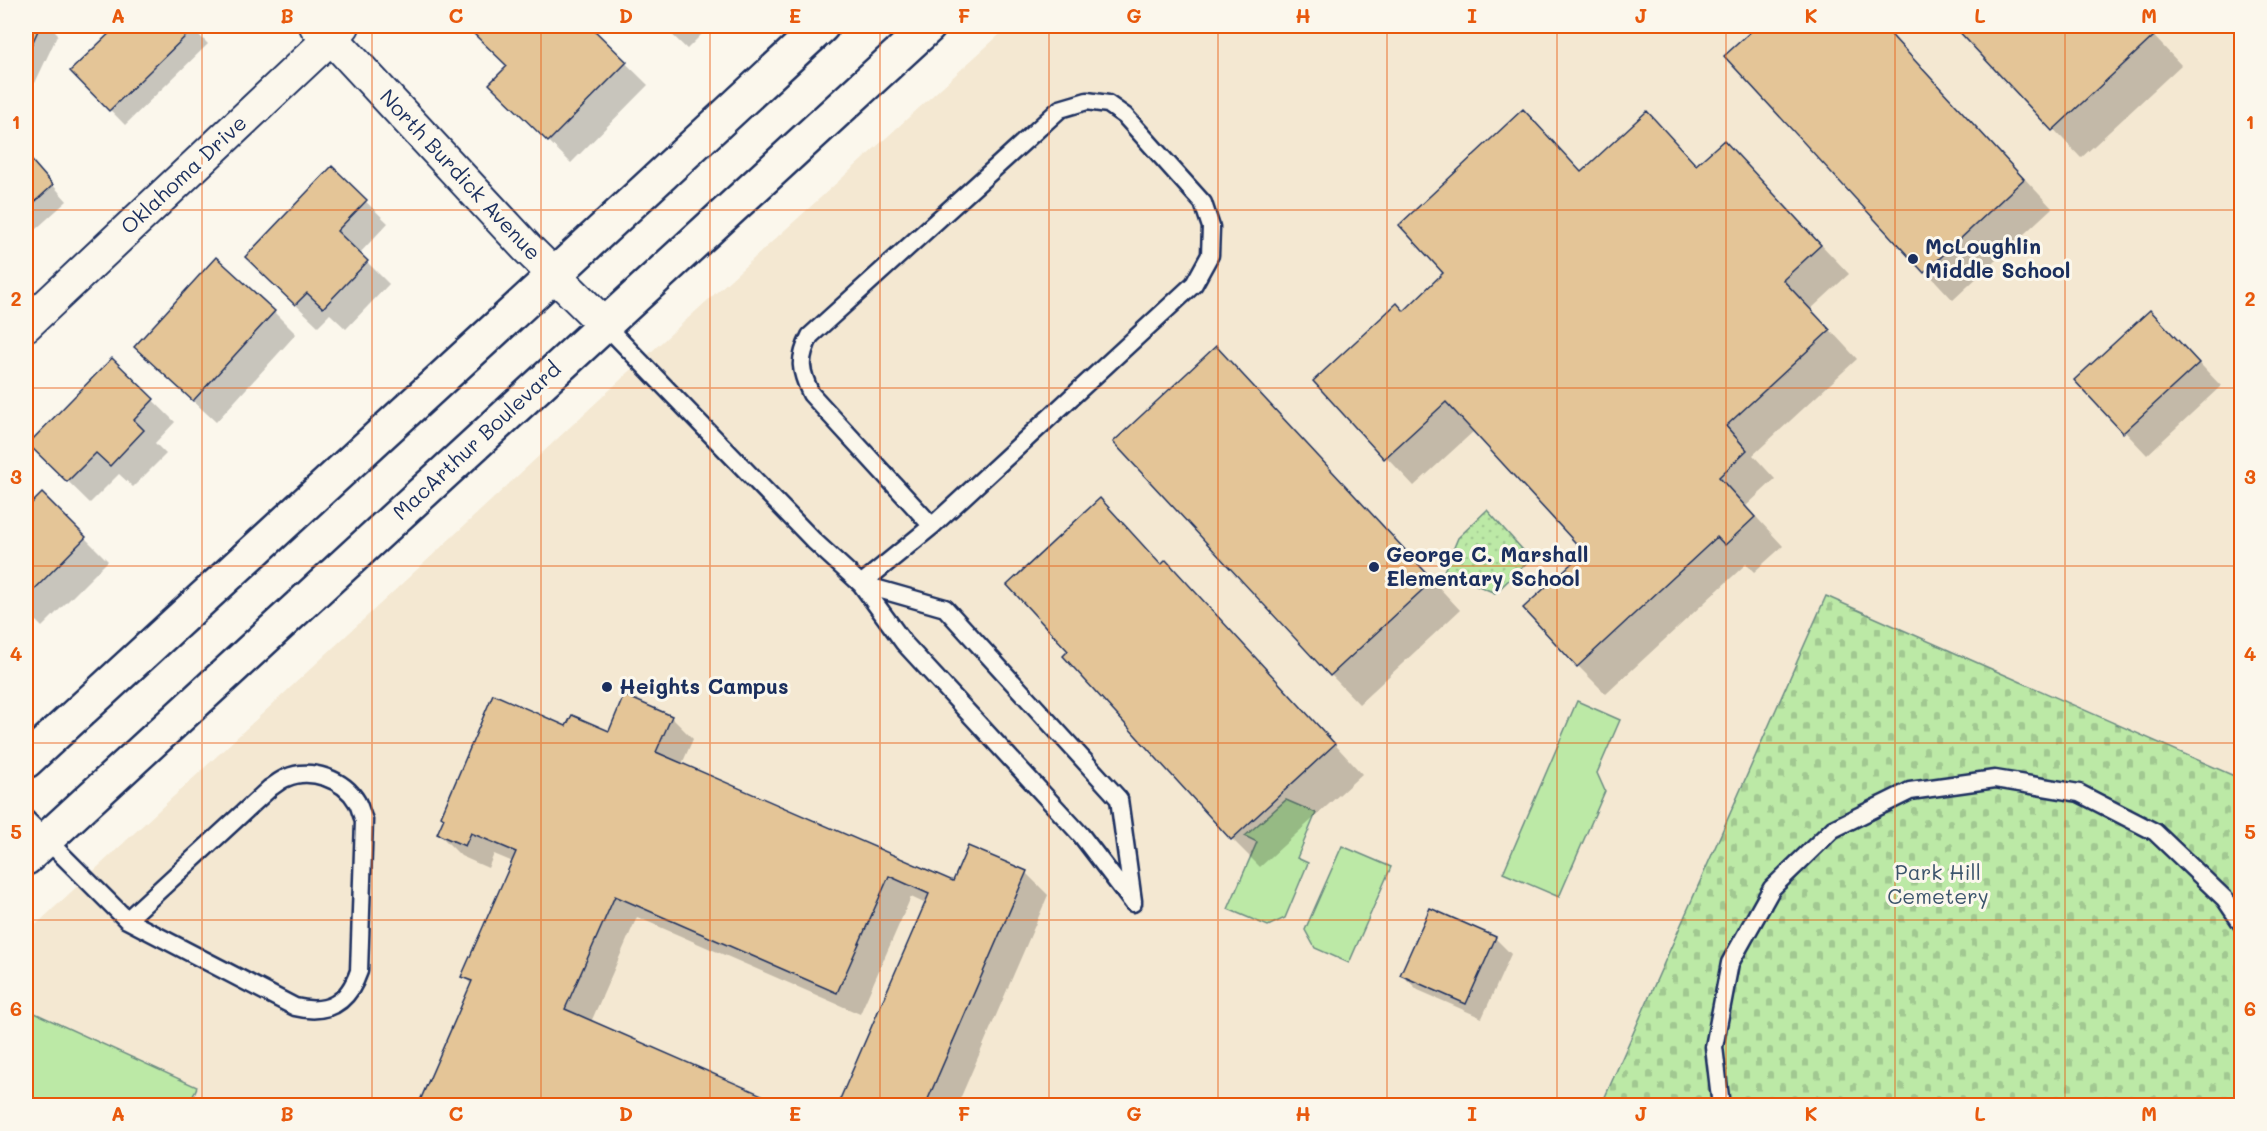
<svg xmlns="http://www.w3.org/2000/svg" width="2267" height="1131" font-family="Mali,sans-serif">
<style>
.built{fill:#f4e8d2}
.grass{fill:url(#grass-dots);stroke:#6c8c82;stroke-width:1.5}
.cemetery{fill:url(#cemetery-stones);stroke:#6c8c82;stroke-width:1.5}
.green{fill:#bce9a6;stroke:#6c8c82;stroke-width:1.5}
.shadow{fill:#0003}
.building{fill:#e4c597;stroke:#1b2f5e;stroke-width:1.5}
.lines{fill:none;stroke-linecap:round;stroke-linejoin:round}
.lane-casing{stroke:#1b2f5e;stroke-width:21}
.street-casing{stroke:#1b2f5e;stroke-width:36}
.secondary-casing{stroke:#1b2f5e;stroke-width:38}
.lane{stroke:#fbf7ec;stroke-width:16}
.street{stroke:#fbf7ec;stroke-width:32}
.secondary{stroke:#fbf7ec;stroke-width:33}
.grid{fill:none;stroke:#e8590c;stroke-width:1.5;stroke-opacity:0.55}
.poi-dot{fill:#1b2f5e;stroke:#fbf7ec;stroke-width:2}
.labels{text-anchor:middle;stroke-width:6;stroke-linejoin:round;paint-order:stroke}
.street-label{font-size:21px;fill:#1b2f5e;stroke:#fbf7ec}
.poi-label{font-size:21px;font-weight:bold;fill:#1b2f5e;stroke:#fbf7ec;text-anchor:start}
.park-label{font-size:21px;fill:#3b546c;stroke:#fbf7ec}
.neatline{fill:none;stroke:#e8590c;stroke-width:2}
.grid-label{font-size:20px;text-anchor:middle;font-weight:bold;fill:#e8590c}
</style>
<defs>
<pattern id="grass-dots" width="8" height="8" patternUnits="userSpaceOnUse" patternTransform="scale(1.5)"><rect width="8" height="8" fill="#bce9a6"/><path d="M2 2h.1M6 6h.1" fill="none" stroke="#a1c891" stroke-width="1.8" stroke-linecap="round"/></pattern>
<pattern id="cemetery-stones" width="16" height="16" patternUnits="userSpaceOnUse" patternTransform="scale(1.5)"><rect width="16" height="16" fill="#bce9a6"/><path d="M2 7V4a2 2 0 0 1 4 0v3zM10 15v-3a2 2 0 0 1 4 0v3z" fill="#a1c891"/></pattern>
</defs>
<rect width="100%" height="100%" fill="#fbf7ec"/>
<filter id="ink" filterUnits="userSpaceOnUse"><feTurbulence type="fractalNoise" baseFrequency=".0167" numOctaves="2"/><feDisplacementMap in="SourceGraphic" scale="12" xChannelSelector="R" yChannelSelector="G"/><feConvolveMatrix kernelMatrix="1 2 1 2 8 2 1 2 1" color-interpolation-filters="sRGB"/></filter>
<g filter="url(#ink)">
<path class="built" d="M 1009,26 L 2241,26 L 2241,779 L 1826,596 L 1601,1105 L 26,1106 L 26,934 L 629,372 Z"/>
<path class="grass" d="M 1487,510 L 1531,559 L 1495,593 L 1444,571 L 1458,538 Z"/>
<path class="cemetery" d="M 1826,596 L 2241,779 L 2241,1105 L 1601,1106 Z"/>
<path class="green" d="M 1577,701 L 1620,720 L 1597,773 L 1605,791 L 1559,897 L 1503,873 Z
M 1286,800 L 1316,813 L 1297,858 L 1308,863 L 1285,918 L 1268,926 L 1228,909 L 1257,842 L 1245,836 Z
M 1342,846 L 1391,867 L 1349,963 L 1315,948 L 1305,930 Z
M 26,1009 L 197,1087 L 189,1105 L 26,1105 Z"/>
<path class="shadow" d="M 26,26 L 50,26 L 58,34 L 35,83 L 26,79 Z
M 119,26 L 190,26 L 208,44 L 125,125 L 72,71 Z
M 478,26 L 588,26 L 648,85 L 571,163 L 491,84 L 509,66 L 473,31 Z
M 663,26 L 710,26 L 687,49 Z
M 1759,26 L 1883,26 L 2052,208 L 1953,300 L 1726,56 Z
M 1956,26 L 2144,26 L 2181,65 L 2081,158 Z
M 1675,142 L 1697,166 L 1724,142 L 1849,274 L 1811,309 L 1857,359 L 1753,455 L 1775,479 L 1746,506 L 1783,546 L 1754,572 L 1746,564 L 1606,694 L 1578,666 L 1586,552 L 1474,431 L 1414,486 L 1315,381 L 1582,173 Z
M 26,155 L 67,201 L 26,238 Z
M 332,169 L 388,223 L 359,254 L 389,284 L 346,329 L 330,314 L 318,326 L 270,280 Z
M 274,312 L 296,334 L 216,422 L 158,369 Z
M 2172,334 L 2221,386 L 2147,455 L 2076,380 Z
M 1216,348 L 1460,610 L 1359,704 L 1331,675 Z
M 112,360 L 175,422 L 155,443 L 166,454 L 133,487 L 119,474 L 90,503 L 30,444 Z
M 42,495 L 108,561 L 42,627 L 26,611 L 26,511 Z
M 1100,500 L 1162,566 L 1166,563 L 1194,591 L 1362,774 L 1260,867 L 1232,839 L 1070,651 Z
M 671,717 L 693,739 L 682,764 L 954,883 L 1026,873 L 1048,895 L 957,1106 L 838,1106 L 926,904 L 911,897 L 860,1014 L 637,917 L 591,1022 L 783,1106 L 423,1106 L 421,1103 L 472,985 L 463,976 L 513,862 L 494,854 L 488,868 L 461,856 L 439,834 L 567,728 L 610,733 Z
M 1495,938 L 1511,954 L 1482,1018 L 1418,990 L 1402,975 Z"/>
<path class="building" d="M 26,26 L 40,26 L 26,57 Z
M 117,26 L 192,26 L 194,28 L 109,111 L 70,71 Z
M 476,26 L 590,26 L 627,62 L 548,142 L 489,84 L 507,66 L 471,31 Z
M 1757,26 L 1883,26 L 2024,179 L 1924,273 L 1724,56 Z
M 1954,26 L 2144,26 L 2154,36 L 2052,131 Z
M 1523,109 L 1581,172 L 1647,111 L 1696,165 L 1724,140 L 1821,245 L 1783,280 L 1830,330 L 1726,426 L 1747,450 L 1719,477 L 1755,517 L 1725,545 L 1717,537 L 1577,667 L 1523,608 L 1584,552 L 1446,402 L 1384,459 L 1313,381 L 1397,303 L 1404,311 L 1443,273 L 1399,225 Z
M 26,154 L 53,185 L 26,210 Z
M 332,166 L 367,200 L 337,231 L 368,261 L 323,308 L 307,293 L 295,305 L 245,257 Z
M 216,257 L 275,311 L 193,401 L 134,347 Z
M 2150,310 L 2199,363 L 2123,433 L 2074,380 Z
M 1216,346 L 1433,580 L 1330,676 L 1113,442 Z
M 112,358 L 154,399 L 134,420 L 144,430 L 110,466 L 96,453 L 67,482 L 28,444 Z
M 42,493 L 86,537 L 26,598 L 26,509 Z
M 1100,498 L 1161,565 L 1166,560 L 1335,744 L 1231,840 L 1063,656 L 1068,651 L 1007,585 Z
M 493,694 L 566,726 L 572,715 L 609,731 L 624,695 L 672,716 L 656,752 L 953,881 L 968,846 L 1027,871 L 925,1106 L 837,1106 L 929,894 L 889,876 L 837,993 L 615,896 L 565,1009 L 787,1106 L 424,1106 L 419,1103 L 472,981 L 461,977 L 516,852 L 471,833 L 465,846 L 437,834 L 444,818 L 441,816 Z
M 1430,908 L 1496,937 L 1466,1004 L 1400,975 Z"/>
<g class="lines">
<g class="lane-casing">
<path id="lane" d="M 604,324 L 814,541 L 861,584 L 904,643 L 1081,835 L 1133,903
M 861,584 L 932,526 L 1194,284 L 1210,255 L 1211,227 L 1203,203 L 1125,116 L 1108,104 L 1087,101 L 1060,109 L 810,336 C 798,360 800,370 811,394 L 932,526
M 861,584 L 945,608 L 1119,799 L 1133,901
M 26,819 L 127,920 L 295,1007 C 328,1015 348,1003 359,971 L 364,820 C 361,814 360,807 357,802 C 344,779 310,767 286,778 C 280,780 275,785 270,788 L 127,920
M 1721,1106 L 1714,1047 L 1730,963 L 1772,888 L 1833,829 L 1910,791 L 1995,779 L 2079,793 L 2155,832 L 2225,899 L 2242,924"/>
</g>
<g class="street-casing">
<path id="street" d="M 316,26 L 331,37 L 526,247 L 604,324
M 26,325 L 343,26"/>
</g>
<g class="secondary-casing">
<path id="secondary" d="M 26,761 L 554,275 L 822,26
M 26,858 L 929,26"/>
</g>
<use href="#lane" class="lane"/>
<use href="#street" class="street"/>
<use href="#secondary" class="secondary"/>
</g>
</g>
<path class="grid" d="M 202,26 L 202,1106M 372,26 L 372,1106M 541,26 L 541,1106M 710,26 L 710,1106M 880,26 L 880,1106M 1049,26 L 1049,1106M 1218,26 L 1218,1106M 1387,26 L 1387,1106M 1557,26 L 1557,1106M 1726,26 L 1726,1106M 1895,26 L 1895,1106M 2065,26 L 2065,1106M 26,210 L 2242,210M 26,388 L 2242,388M 26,566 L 2242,566M 26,743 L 2242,743M 26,920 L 2242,920"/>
<g class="poi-dot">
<circle cx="1913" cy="259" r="6"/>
<circle cx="1374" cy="567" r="6"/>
<circle cx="607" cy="687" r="6"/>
</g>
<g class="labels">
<g class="street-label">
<text transform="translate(184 175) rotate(-43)" y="7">Oklahoma Drive</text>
<text transform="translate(460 175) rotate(47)" y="7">North Burdick Avenue</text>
<text transform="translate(477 441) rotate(-43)" y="7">MacArthur Boulevard</text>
</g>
<g class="poi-label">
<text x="1925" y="254">McLoughlin<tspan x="1925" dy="24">Middle School</tspan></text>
<text x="1386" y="562">George C. Marshall<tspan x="1386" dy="24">Elementary School</tspan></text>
<text x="619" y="694">Heights Campus</text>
</g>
<g class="park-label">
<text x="1938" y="880">Park Hill<tspan x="1938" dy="24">Cemetery</tspan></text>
</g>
</g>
<rect width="2267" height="1131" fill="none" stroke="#fbf7ec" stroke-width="66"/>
<rect x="33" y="33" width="2201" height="1065" class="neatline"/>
<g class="grid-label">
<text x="118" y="23">A</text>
<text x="287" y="23">B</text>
<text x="456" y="23">C</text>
<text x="626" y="23">D</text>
<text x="795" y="23">E</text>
<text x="964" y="23">F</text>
<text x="1134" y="23">G</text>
<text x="1303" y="23">H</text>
<text x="1472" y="23">I</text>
<text x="1641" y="23">J</text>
<text x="1811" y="23">K</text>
<text x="1980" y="23">L</text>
<text x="2149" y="23">M</text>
<text x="16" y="129">1</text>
<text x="2250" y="129">1</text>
<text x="16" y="306">2</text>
<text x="2250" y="306">2</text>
<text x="16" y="484">3</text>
<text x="2250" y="484">3</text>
<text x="16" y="661">4</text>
<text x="2250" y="661">4</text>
<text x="16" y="839">5</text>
<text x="2250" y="839">5</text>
<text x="16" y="1016">6</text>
<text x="2250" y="1016">6</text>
<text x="118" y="1121">A</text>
<text x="287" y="1121">B</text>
<text x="456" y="1121">C</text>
<text x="626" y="1121">D</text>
<text x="795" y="1121">E</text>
<text x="964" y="1121">F</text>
<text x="1134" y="1121">G</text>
<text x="1303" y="1121">H</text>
<text x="1472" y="1121">I</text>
<text x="1641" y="1121">J</text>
<text x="1811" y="1121">K</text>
<text x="1980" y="1121">L</text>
<text x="2149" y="1121">M</text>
</g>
</svg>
